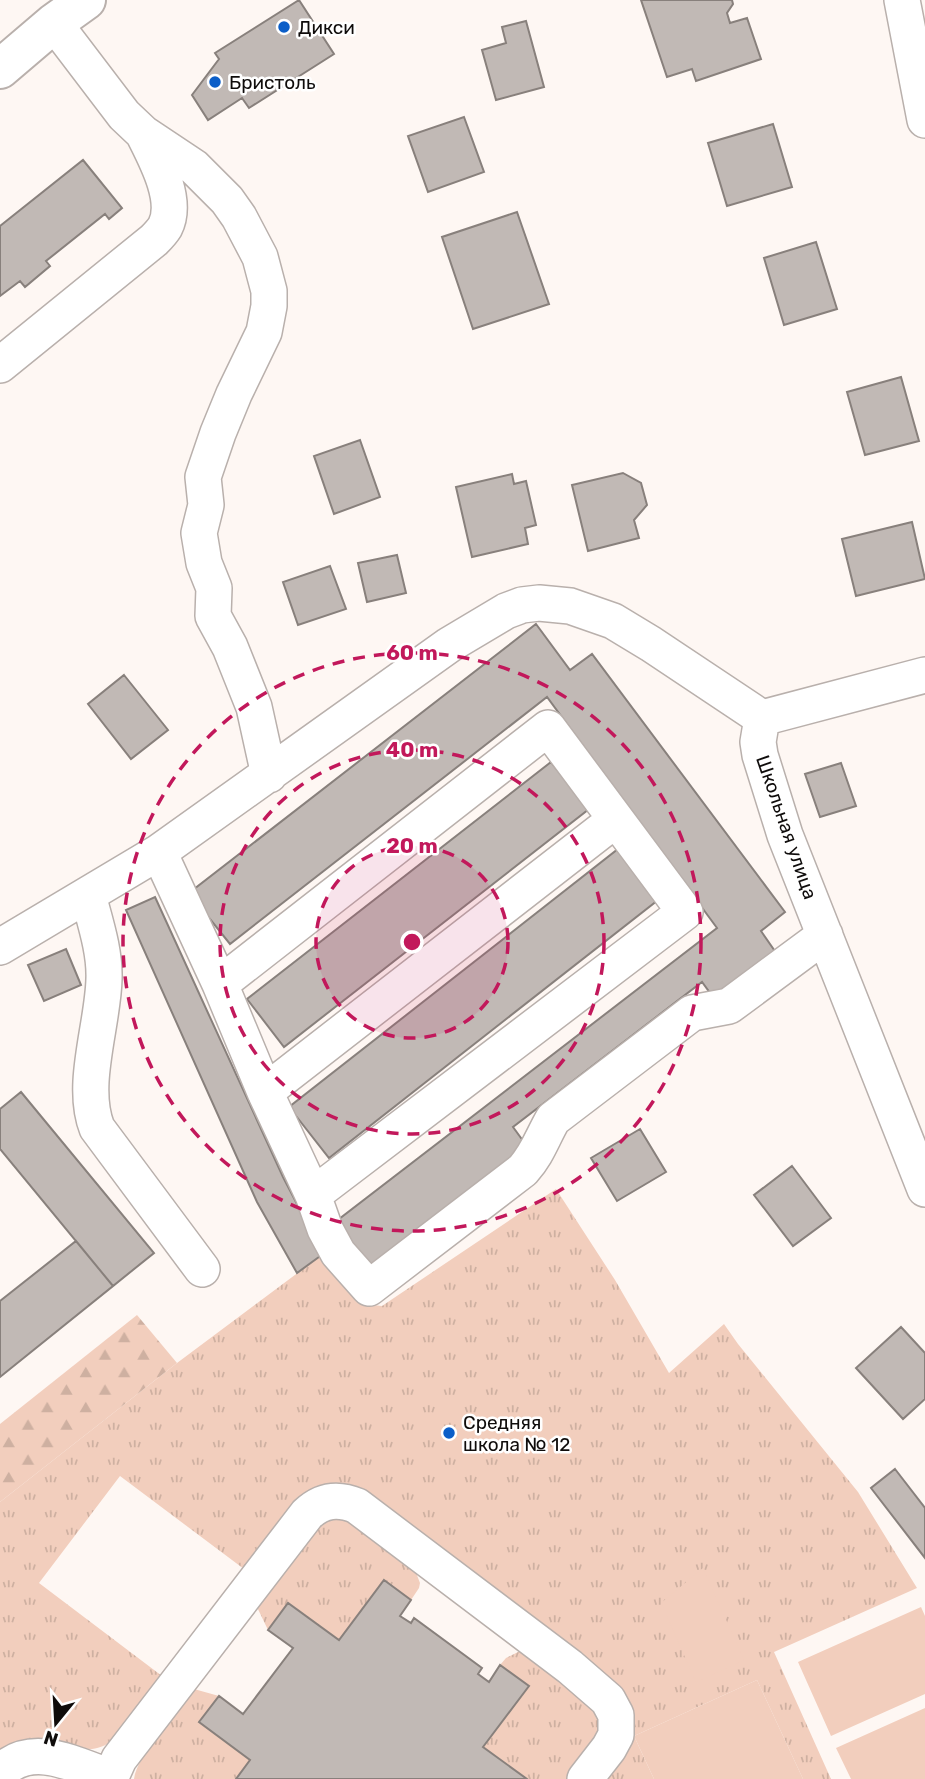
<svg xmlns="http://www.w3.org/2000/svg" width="925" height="1779" font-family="Rubik,sans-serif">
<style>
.grass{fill:url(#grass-tufts)}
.forest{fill:url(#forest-firs)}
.park{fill:#f2cebd}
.building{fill:#c1b9b5;stroke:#88807c;stroke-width:2}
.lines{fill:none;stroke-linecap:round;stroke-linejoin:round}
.minor-casing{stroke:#b9b0ac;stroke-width:38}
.major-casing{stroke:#b9b0ac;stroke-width:42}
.minor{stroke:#fff;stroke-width:35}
.major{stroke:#fff;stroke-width:38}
.ring{fill:none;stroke:#c2185b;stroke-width:3.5;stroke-dasharray:12 9}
.poi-dot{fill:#0b5ec8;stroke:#fff;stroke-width:2.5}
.labels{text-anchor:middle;stroke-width:5;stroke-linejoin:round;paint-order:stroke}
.poi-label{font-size:19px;fill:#0f0c0b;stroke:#fff;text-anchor:start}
.street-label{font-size:19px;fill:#0f0c0b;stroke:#fff}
.centre{fill:#c2185b;stroke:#fff;stroke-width:3.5}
.ring-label{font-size:21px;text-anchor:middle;font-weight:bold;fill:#c2185b;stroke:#fff;stroke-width:5;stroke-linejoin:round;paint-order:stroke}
</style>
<defs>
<pattern id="grass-tufts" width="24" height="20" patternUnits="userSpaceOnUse" patternTransform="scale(1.75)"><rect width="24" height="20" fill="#f2cebd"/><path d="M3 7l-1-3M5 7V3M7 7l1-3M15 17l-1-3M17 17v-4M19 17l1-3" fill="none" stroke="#ceb0a1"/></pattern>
<pattern id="forest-firs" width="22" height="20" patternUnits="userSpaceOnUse" patternTransform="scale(1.75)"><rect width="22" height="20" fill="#f2cebd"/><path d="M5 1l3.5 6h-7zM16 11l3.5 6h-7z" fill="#ceb0a1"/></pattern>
</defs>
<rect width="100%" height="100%" fill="#fef7f3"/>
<path class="grass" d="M 556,1189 L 615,1280 L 669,1373 L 724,1324 L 738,1344 L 858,1492 L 917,1588 L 774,1652 L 831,1779 L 803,1779 L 757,1680 L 634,1736 L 654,1779 L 604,1779 L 627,1742 L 365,1493 L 248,1572 L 120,1476 L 39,1583 L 162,1676 L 115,1739 C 84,1762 72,1738 41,1739 C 25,1739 14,1745 0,1753 L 0,1502 L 177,1363 L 323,1254 L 373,1305 L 382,1306 Z
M 340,1519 L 352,1522 L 415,1570 L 420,1583 L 419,1588 L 411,1600 L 384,1580 L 339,1640 L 289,1603 L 268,1630 L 256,1605 L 309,1532 L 328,1520 Z
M 518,1652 L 523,1652 L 588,1699 L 599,1720 L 599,1733 L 569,1779 L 527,1779 L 483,1747 L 528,1687 L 500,1665 L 506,1658 Z
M 194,1689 L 219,1696 L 199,1722 L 250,1760 L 236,1779 L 134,1779 C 137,1755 178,1710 194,1689 Z"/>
<path class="forest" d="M 137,1315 L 177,1363 L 0,1502 L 0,1424 Z"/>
<path class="park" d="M 703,1568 L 744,1660 L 696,1682 L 661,1603 Z
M 921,1607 L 925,1616 L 925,1694 L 831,1736 L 798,1662 Z
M 757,1680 L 803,1779 L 654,1779 L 634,1736 Z
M 925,1708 L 925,1779 L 851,1779 L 836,1748 Z"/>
<path class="building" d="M 299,0 L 334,54 L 249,108 L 242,98 L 208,120 L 192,95 L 219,59 L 215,53 Z
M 641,0 L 732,0 L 733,4 L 727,13 L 730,23 L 747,18 L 761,59 L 696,81 L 692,69 L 667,77 Z
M 526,21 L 544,87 L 496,100 L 482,50 L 506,43 L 502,27 Z
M 464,117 L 484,172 L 428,192 L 408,136 Z
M 773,124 L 792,187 L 727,206 L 708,143 Z
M 83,160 L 122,208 L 109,219 L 105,214 L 46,261 L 50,266 L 25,287 L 20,281 L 0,296 L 0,226 Z
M 517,212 L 549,304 L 473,329 L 442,237 Z
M 816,242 L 837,309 L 784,325 L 764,258 Z
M 901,377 L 919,441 L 865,455 L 847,392 Z
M 360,440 L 380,497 L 334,514 L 314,456 Z
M 623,473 L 641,483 L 647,505 L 634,520 L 639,538 L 588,551 L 572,485 Z
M 512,474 L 514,484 L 526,481 L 536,525 L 525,528 L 528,544 L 472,557 L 456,487 Z
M 912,522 L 925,579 L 856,596 L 842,539 Z
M 397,555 L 406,593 L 367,602 L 358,563 Z
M 330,566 L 346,609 L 298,625 L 283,582 Z
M 536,624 L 570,670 L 592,654 L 785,912 L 761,931 L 779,957 L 716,1001 L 702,982 L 513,1127 L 529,1149 L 366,1276 L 330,1226 L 717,928 L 547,697 L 230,944 L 189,893 Z
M 124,675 L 168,730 L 131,759 L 88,704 Z
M 551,762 L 589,809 L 284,1047 L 247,999 Z
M 841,763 L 856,806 L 820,817 L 805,774 Z
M 618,849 L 658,900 L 329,1158 L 289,1107 Z
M 155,897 L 283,1177 L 323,1254 L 297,1273 L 257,1202 L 126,910 Z
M 66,949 L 81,985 L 44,1001 L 28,965 Z
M 21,1092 L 154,1253 L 113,1286 L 0,1149 L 0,1109 Z
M 640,1129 L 666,1172 L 617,1201 L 591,1158 Z
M 792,1166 L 831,1218 L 793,1246 L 754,1195 Z
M 76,1241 L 113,1286 L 0,1377 L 0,1301 Z
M 901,1327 L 925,1353 L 925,1399 L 903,1419 L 856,1368 Z
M 895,1469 L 925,1508 L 925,1558 L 871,1488 Z
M 384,1580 L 411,1600 L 400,1616 L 411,1623 L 414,1618 L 482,1668 L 478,1674 L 489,1682 L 500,1665 L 529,1686 L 483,1747 L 527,1779 L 236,1779 L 250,1760 L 199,1722 L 219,1696 L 243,1714 L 293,1648 L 268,1630 L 288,1603 L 339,1640 Z"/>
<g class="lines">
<g class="minor-casing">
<path id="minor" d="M 902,0 L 925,120
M 54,23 L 124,115 L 143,133 L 194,167 L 227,200 L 239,217 L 260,257 L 269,291 L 269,306 L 264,332 L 234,394 L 218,433 L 203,477 L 206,505 L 199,533 L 204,563 L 214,588 L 213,616 L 230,647 L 254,707 L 269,775
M 0,365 L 154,240 C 158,236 162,232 165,227 C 179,200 155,157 143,133
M 762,718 L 758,742 L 760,755 L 785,835 L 925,1189
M 762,718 L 925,675
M 159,852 L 220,984 L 265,1092 L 313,1195 L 325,1229 L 338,1253 L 369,1288 L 523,1170 C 538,1153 542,1138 553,1119 L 692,1013 L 729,1006 L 825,935
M 88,895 C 95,922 105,951 104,979 C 103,1025 80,1085 97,1128 L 202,1269
M 0,947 L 159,852 L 449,645 L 506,611 L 522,605 L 539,603 L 570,606 L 613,621 L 651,644 L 762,718
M 220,984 L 548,728 L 685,912 L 313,1195
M 265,1092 L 615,820
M 0,1773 C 30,1740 76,1765 110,1777
M 110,1779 L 119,1759 L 307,1514 C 322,1500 338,1498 357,1506 L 570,1667 L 608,1700 L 616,1715 L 616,1735 L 609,1748 L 585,1779"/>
</g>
<g class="major-casing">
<path id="major" d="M 0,69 L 54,23 L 86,0"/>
</g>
<use href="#minor" class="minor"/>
<use href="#major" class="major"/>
</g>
<circle cx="412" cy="942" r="96" fill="#c2185b" fill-opacity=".12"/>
<g class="ring">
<circle cx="412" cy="942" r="96"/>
<circle cx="412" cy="942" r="192"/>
<circle cx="412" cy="942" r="289"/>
</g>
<g class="poi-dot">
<circle cx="284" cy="27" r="7"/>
<circle cx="215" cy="82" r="7"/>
<circle cx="449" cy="1433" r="7"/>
</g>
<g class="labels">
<g class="poi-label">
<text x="298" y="34">Дикси</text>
<text x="229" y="89">Бристоль</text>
<text x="463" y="1429">Средняя<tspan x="463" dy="22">школа № 12</tspan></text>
</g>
<g class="street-label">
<text transform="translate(787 827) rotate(71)" y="7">Школьная улица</text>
</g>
</g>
<circle cx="412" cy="942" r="10" class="centre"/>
<g class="ring-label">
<text x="412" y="660">60 m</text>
<text x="412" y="757">40 m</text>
<text x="412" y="853">20 m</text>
</g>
<g transform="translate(56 1723) rotate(198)" stroke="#ffffff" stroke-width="5" paint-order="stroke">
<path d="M0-5L12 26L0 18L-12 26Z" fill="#0f0c0b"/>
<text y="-10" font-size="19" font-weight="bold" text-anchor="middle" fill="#0f0c0b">N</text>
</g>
</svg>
